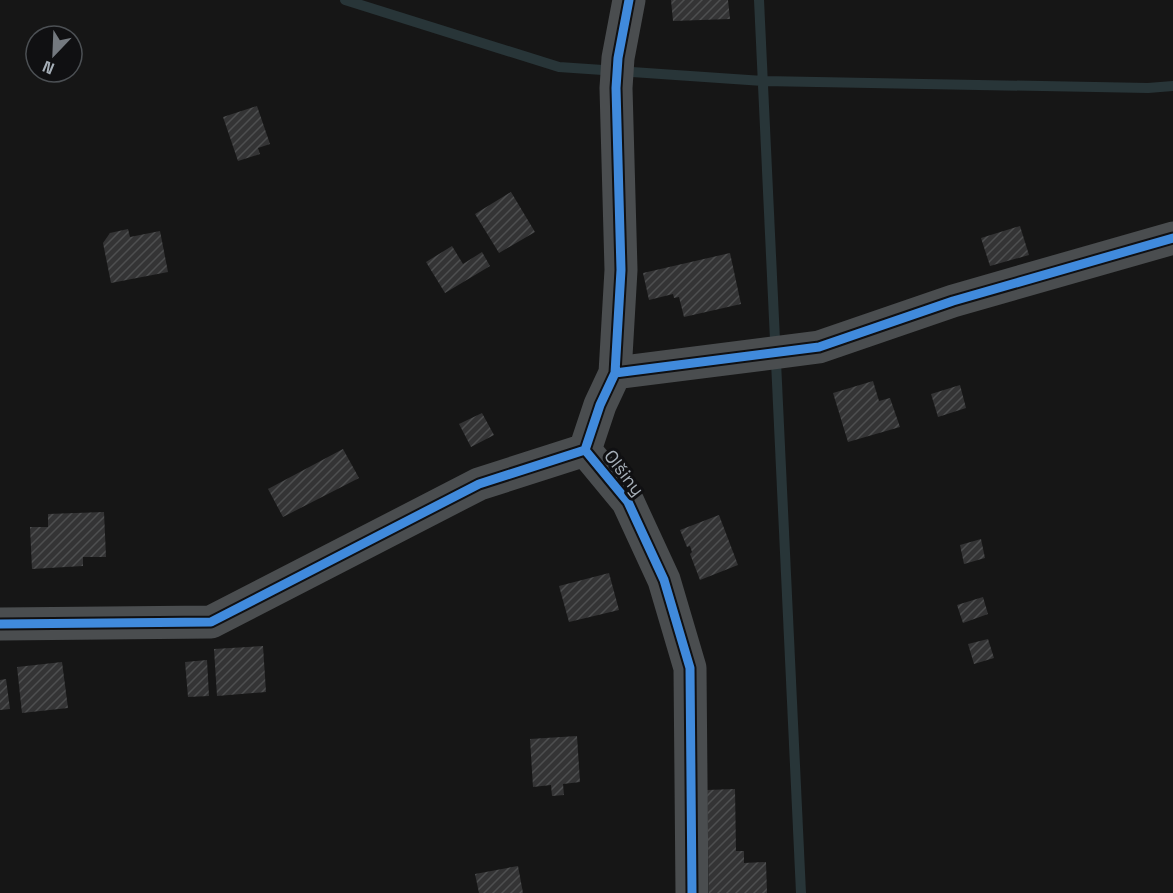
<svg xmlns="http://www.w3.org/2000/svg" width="1173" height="893" font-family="'Space Grotesk',sans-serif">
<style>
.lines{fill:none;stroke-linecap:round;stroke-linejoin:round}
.stream{stroke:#283538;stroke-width:10}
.building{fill:url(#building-hatch)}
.minor{stroke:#4a4d4f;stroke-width:33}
.cycleway-casing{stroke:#101012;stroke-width:13}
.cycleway{stroke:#408adc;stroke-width:9}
.labels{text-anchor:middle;stroke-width:6;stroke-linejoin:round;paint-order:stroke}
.street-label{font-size:18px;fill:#a6afb8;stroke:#101012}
</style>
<defs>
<pattern id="building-hatch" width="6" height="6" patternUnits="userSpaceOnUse" patternTransform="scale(1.5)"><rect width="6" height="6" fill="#343435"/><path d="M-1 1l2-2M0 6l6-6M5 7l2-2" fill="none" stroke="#4e4f50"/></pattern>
</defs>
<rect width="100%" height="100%" fill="#161616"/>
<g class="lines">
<path class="stream" d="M 345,0 L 559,67 L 763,81 L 1148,88 L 1173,86
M 759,0 L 801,893"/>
</g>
<path class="building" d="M 671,0 L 728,0 L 730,19 L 673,21 Z
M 257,106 L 270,144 L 258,148 L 260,154 L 238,161 L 223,117 Z
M 511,192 L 535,232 L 499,253 L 475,214 Z
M 1020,226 L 1029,255 L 990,266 L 981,238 Z
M 128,229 L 130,237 L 160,231 L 168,272 L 111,283 L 103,243 L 110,233 Z
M 452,246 L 463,264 L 482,252 L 490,266 L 445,293 L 426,262 Z
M 730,253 L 741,304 L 684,317 L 679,297 L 674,298 L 673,294 L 649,300 L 643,273 Z
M 873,381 L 879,401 L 890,398 L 900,427 L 848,442 L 833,393 Z
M 960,385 L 966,408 L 938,417 L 931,394 Z
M 482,413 L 494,435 L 471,447 L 459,424 Z
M 343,449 L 359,478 L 283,517 L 268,489 Z
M 104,512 L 106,557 L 83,557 L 83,566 L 32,569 L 30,527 L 48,527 L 48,514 Z
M 719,515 L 738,565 L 700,580 L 690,554 L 692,552 L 690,546 L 687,547 L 680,530 Z
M 981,539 L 985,558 L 964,564 L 960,545 Z
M 609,573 L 619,610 L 569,622 L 559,586 Z
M 983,597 L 988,614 L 963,623 L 957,605 Z
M 988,639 L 994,658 L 974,664 L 968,644 Z
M 263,646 L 266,692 L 217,696 L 214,649 Z
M 207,660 L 209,696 L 188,697 L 185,662 Z
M 62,662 L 68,708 L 22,713 L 17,667 Z
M 6,679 L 10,709 L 0,710 L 0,680 Z
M 577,736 L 580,782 L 563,784 L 564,795 L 552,796 L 551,785 L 533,787 L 530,739 Z
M 735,789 L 736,851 L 744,851 L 744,863 L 766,862 L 767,893 L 709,893 L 707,790 Z
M 518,866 L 523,893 L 479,893 L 475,874 Z"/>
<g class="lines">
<path class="minor" d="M 615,373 L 819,347 L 953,301 L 1173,238
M 585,450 L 628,502 L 664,580 L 690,668 L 692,893
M 585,450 L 600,405 L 615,373 L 621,270 L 616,88 L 618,58 L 629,0
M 0,624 L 211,622 L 479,484 L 585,450"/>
<g class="cycleway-casing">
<path id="cycleway" d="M 615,373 L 819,347 L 953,301 L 1173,238
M 585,450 L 628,502 L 664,580 L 690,668 L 692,893
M 585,450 L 600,405 L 615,373 L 621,270 L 616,88 L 618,58 L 629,0
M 0,624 L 211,622 L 479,484 L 585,450"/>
</g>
<use href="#cycleway" class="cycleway"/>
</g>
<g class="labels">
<g class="street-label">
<text transform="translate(624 473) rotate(52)" y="6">Olšiny</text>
</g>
</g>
<g transform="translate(54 54) rotate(203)"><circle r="28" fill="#101012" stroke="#4c5054" stroke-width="1.5"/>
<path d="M0-4.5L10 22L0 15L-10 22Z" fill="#74797f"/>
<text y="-9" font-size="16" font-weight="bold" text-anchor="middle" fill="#a6afb8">N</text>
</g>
</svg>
